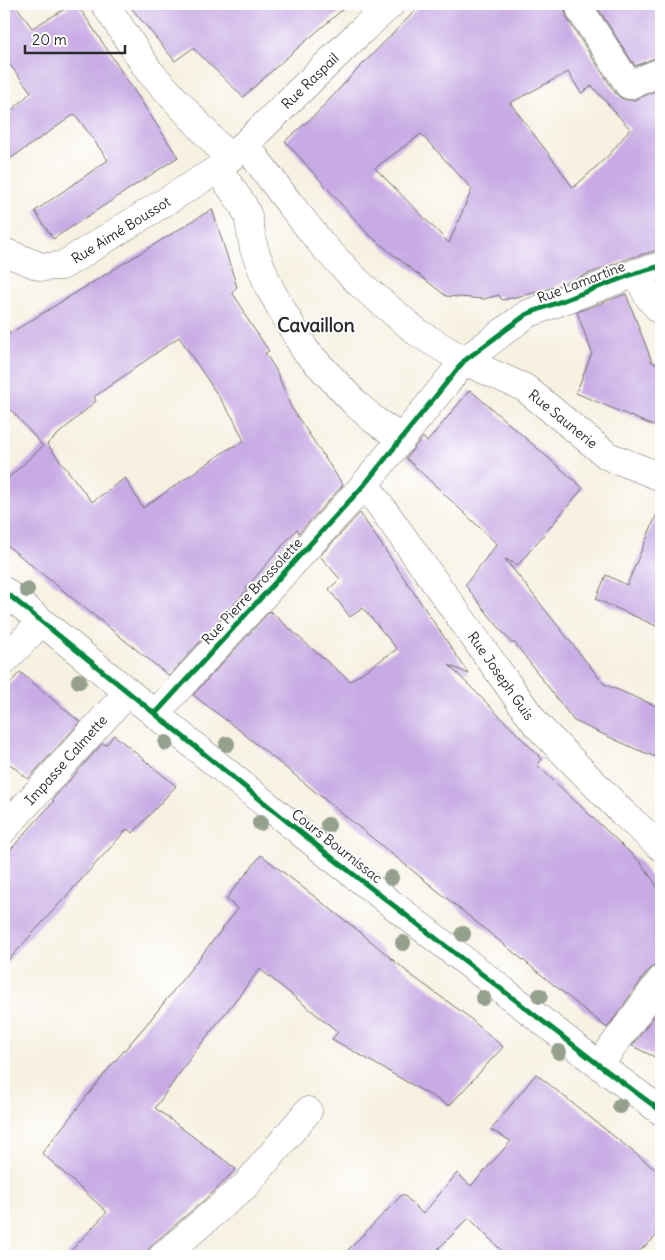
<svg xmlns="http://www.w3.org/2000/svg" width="665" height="1260" font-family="Delius,sans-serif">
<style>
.building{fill:#c8abe4;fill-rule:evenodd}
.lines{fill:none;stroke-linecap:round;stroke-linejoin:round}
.minor-casing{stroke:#72706b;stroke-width:29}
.minor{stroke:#fff;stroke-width:28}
.cycleway-casing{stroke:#fff;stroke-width:8}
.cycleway{stroke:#00873e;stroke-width:5}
.tree{fill:#95a08e}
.labels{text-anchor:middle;stroke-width:4;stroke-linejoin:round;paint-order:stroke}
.street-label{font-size:14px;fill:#2b2b2b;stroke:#fff}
.district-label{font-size:19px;font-weight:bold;fill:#2b2b2b;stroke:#fff}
</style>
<rect width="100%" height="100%" fill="#fff"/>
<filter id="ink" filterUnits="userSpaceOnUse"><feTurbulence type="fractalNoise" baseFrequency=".02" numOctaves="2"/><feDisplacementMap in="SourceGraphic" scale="10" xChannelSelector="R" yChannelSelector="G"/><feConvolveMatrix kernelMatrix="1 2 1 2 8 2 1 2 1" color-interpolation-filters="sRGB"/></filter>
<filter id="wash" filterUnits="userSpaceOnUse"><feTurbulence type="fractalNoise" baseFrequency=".0096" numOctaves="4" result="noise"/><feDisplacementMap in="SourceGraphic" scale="20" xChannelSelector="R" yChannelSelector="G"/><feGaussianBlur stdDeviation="1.12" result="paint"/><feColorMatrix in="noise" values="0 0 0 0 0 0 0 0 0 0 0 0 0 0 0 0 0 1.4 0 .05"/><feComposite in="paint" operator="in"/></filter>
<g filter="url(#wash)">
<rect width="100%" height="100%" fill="#f7f1e2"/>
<g id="blocks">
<path class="building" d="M 4,4 L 15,4 L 32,28 L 74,4 L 77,4 L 178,157 L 53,239 L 35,211 L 108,160 L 75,114 L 4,163 L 4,118 L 31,92 L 4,57 Z
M 128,4 L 349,4 L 285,59 L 243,97 L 193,48 L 175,61 Z
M 422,4 L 564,4 L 564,8 L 568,20 L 616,94 L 621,98 L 627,100 L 634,100 L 661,89 L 661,249 L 630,258 L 543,291 L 502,300 L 499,295 L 484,299 L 446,296 L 390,252 L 368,234 L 285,141 L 316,114 L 355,72 ZM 568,72 L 581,93 L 592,86 L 630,129 L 609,155 L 573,188 L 557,165 L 510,103 ZM 421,134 L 472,189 L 449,243 L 375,168 Z
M 595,4 L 661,4 L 661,57 L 655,58 L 635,66 Z
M 212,209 L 237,287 L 232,292 L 245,312 L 244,314 L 269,351 L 265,353 L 276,370 L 291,407 L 343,485 L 299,533 L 297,529 L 246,588 L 247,590 L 169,676 L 4,543 L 4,482 L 43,446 L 4,402 L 4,337 ZM 179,337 L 233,418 L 244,441 L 225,451 L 143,508 L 125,478 L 92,502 L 47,444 L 96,401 L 94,397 Z
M 626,294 L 652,362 L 661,366 L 661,429 L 576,393 L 592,353 L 577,312 Z
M 470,390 L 583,488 L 518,565 L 505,559 L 604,684 L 661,708 L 661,759 L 638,750 L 574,721 L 514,642 L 512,644 L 465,585 L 497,544 L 406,458 L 423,437 L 427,442 Z
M 661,504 L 661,628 L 596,599 L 606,575 L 627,585 Z
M 360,513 L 469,674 L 449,665 L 542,759 L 537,765 L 641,863 L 661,892 L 661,965 L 654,966 L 648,971 L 607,1028 L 239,730 L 193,695 L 270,611 L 310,647 L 350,681 L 397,649 L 363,608 L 350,617 L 329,589 L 340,579 L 320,556 Z
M 20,672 L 80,722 L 28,779 L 4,759 L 4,690 Z
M 114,735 L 176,786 L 133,833 L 127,829 L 4,965 L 4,857 L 54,801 L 52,800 L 103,743 L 106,745 Z
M 261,855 L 360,932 L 411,975 L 466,1015 L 503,1047 L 449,1106 L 332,1039 L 338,1032 L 260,969 L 194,1053 L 155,1108 L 236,1169 L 217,1189 L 153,1244 L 148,1250 L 148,1256 L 66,1256 L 107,1212 L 42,1153 L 110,1067 L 151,1019 L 238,909 L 226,899 Z
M 661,1006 L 661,1060 L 632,1046 Z
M 536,1074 L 661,1174 L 661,1232 L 634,1256 L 507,1256 L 469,1218 L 431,1256 L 342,1256 L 403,1194 L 423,1214 L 457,1173 L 471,1186 L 511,1141 L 491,1130 Z"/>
</g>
</g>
<g filter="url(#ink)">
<use href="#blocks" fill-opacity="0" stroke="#72706b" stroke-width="1"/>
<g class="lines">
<g class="minor-casing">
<path id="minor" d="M 105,4 L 149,71 L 229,158
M 579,4 L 581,11 L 629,85 L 661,72
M 245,144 L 289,203 L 324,247 L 360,284 L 417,332 L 464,361 L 525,388 L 608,456 L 661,477
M 218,169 L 243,205 L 248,216 L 254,249 L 269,287 L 305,350 L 354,402 L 374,420 L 402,439
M 4,252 L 42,267 L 62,266 L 218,169 L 245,144 L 362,30 L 391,4
M 636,273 L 650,299 L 661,311
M 365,484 L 536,724 L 623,813 L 661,847
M 4,591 L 326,853 L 599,1065 L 661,1111
M 4,661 L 41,622
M 155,714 L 365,484 L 464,361 L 527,314 L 636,273 L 661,266
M 4,829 L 128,692
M 599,1065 L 661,980
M 163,1256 L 246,1185 L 308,1111"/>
</g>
<use href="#minor" class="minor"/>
<g class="cycleway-casing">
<path id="cycleway" d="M 4,591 L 326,853 L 599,1065 L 661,1111
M 155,714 L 365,484 L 464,361 L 527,314 L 636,273 L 661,266"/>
</g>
<use href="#cycleway" class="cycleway"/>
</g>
<g class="tree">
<circle cx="27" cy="590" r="8"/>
<circle cx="79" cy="681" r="8"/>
<circle cx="166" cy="743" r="8"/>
<circle cx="227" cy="744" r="8"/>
<circle cx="260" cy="823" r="8"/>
<circle cx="328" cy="825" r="8"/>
<circle cx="391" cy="878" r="8"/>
<circle cx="463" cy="934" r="8"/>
<circle cx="403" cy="943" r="8"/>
<circle cx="540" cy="996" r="8"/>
<circle cx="483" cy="998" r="8"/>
<circle cx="559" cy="1052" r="8"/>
<circle cx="620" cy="1106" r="8"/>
</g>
</g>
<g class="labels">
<g class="street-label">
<text transform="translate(310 81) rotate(-44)" y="5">Rue Raspail</text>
<text transform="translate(121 230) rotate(-32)" y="5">Rue Aimé Boussot</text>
<text transform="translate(581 282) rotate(-21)" y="5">Rue Lamartine</text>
<text transform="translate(563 419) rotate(39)" y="5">Rue Saunerie</text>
<text transform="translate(252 591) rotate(-47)" y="5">Rue Pierre Brossolette</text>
<text transform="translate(501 676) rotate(55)" y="5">Rue Joseph Guis</text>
<text transform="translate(66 760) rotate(-48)" y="5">Impasse Calmette</text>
<text transform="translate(337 846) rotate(38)" y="5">Cours Bournissac</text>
</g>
<g class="district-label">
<text x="316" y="332">Cavaillon</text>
</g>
</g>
<rect width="665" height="1260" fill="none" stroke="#fff" stroke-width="20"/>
<path d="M25 45v8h100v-8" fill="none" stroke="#2b2b2b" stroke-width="2.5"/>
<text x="32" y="45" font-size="15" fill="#2b2b2b" stroke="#ffffff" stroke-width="4" paint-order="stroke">20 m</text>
</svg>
